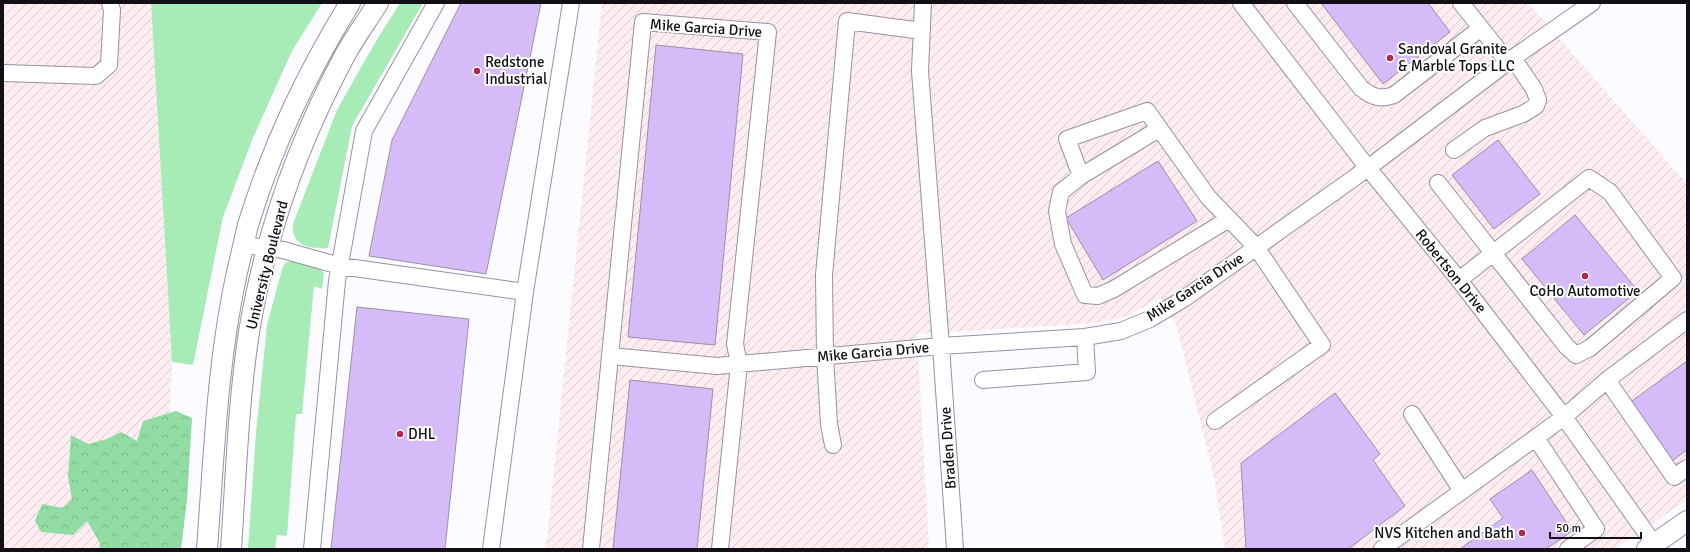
<svg xmlns="http://www.w3.org/2000/svg" width="1690" height="552" font-family="Signika,sans-serif">
<style>
.industrial{fill:url(#industrial-furrows)}
.grass{fill:#a7ecb6}
.forest{fill:url(#forest-crowns)}
.building{fill:#d5bcf9;stroke:#9890a4}
.lines{fill:none;stroke-linecap:round;stroke-linejoin:round}
.minor-casing{stroke:#9890a4;stroke-width:18}
.major-casing{stroke:#9890a4;stroke-width:22}
.minor{stroke:#fff;stroke-width:16}
.major{stroke:#fff;stroke-width:20}
.poi-dot{fill:#b7264e;stroke:#fff;stroke-width:1.5}
.labels{text-anchor:middle;stroke-width:4;stroke-linejoin:round;paint-order:stroke}
.street-label{font-size:15px;fill:#120f16;stroke:#fff}
.poi-label{font-size:15px;fill:#120f16;stroke:#fff;text-anchor:start}
</style>
<defs>
<pattern id="industrial-furrows" width="10" height="10" patternUnits="userSpaceOnUse"><rect width="10" height="10" fill="#fdedf1"/><path d="M-1 1l2-2M0 10L10 0M9 11l2-2" fill="none" stroke="#d8cace"/></pattern>
<pattern id="forest-crowns" width="20" height="18" patternUnits="userSpaceOnUse"><rect width="20" height="18" fill="#90dca2"/><path d="M2 6a3 3 0 1 1 6 0M12 15a3 3 0 1 1 6 0" fill="none" stroke="#7bbc8b"/></pattern>
</defs>
<rect width="100%" height="100%" fill="#fcfbff"/>
<path class="industrial" d="M 3,3 L 151,3 L 172,362 L 164,549 L 3,549 Z
M 602,3 L 1528,3 L 1687,184 L 1687,500 L 1615,549 L 1225,549 L 1215,482 L 1176,324 L 1160,298 L 1127,316 L 1095,323 L 917,334 L 929,549 L 546,549 Z"/>
<path class="grass" d="M 151,3 L 322,3 L 292,51 L 253,138 L 223,217 L 193,365 L 172,362 Z
M 400,3 L 423,3 L 352,126 L 328,248 C 311,249 291,247 293,224 L 337,110 L 376,41 Z
M 295,260 L 320,268 L 324,273 L 322,289 L 314,286 L 302,414 L 296,414 L 287,536 L 277,535 L 275,549 L 248,549 L 256,433 L 267,325 L 283,266 L 287,262 Z"/>
<path class="forest" d="M 176,411 L 192,418 L 187,500 L 181,549 L 99,549 L 100,543 L 87,521 L 73,535 L 41,532 L 35,521 L 42,504 L 63,508 L 72,499 L 68,476 L 71,435 L 88,444 L 107,439 L 121,432 L 137,441 L 143,421 Z"/>
<path class="building" d="M 461,3 L 541,3 L 486,274 L 369,256 L 392,140 Z
M 1321,3 L 1428,3 L 1450,32 L 1383,84 Z
M 656,45 L 743,54 L 715,345 L 628,337 Z
M 1498,140 L 1540,194 L 1494,229 L 1452,175 Z
M 1158,161 L 1197,221 L 1103,280 L 1066,218 Z
M 1575,215 L 1638,291 L 1584,335 L 1522,259 Z
M 357,307 L 469,319 L 445,549 L 331,549 Z
M 1687,361 L 1687,450 L 1672,461 L 1629,403 Z
M 630,380 L 713,389 L 697,549 L 613,549 Z
M 1335,393 L 1380,454 L 1373,460 L 1405,506 L 1348,549 L 1246,549 L 1241,463 Z
M 1532,470 L 1572,531 L 1546,549 L 1460,549 L 1503,518 L 1490,499 Z"/>
<g class="lines">
<g class="minor-casing">
<path id="minor" d="M 923,3 L 920,71 L 941,346 L 955,549
M 1241,3 L 1364,163 L 1459,280 L 1564,417 L 1654,544
M 1295,3 L 1361,88 C 1372,97 1380,100 1394,95 L 1481,28
M 1461,3 L 1508,62
M 3,73 L 96,76 L 109,65 L 112,10 L 110,3
M 1159,129 L 1081,176 L 1067,139 L 1147,111 L 1208,197 L 1256,247 L 1322,345 L 1215,421
M 1454,150 L 1485,128 L 1523,114 L 1536,106 L 1538,100 L 1534,89 L 1513,58
M 1081,176 L 1061,192 L 1057,211 L 1063,244 L 1085,295 L 1098,296 L 1114,289 L 1229,219
M 1438,183 L 1567,347 L 1576,355 L 1590,348 L 1673,278 L 1610,192 L 1589,178 L 1459,280
M 244,245 L 283,250 L 340,266 L 525,292 L 491,549
M 525,292 L 571,3
M 611,356 L 717,366 L 941,346 L 1085,337 L 1121,331 L 1150,319 L 1185,298 L 1368,168 L 1513,58 L 1592,3
M 983,380 L 1087,372 L 1085,337
M 1607,380 L 1674,477 L 1687,468
M 1412,414 L 1462,491
M 1536,438 L 1596,529 L 1568,549
M 833,445 L 829,424 L 825,356 L 824,275 L 847,21 L 922,31
M 312,549 L 337,281 L 364,131 L 436,3
M 591,549 L 643,22 L 768,32 L 735,344 L 739,364 L 720,549
M 1382,549 L 1564,417 L 1607,380 L 1687,320"/>
</g>
<g class="major-casing">
<path id="major" d="M 207,549 C 214,456 217,363 237,272 C 241,257 244,241 248,225 C 273,144 306,75 350,3
M 231,549 C 236,477 238,404 249,332 C 265,236 298,143 344,57 C 354,38 367,21 378,3
M 1647,549 L 1687,521"/>
</g>
<use href="#minor" class="minor"/>
<use href="#major" class="major"/>
</g>
<g class="poi-dot">
<circle cx="1390" cy="58" r="4"/>
<circle cx="477" cy="71" r="4"/>
<circle cx="1585" cy="276" r="4"/>
<circle cx="400" cy="434" r="4"/>
<circle cx="1522" cy="533" r="4"/>
</g>
<g class="labels">
<g class="street-label">
<text transform="translate(706 28) rotate(4)" y="5">Mike Garcia Drive</text>
<text transform="translate(267 265) rotate(-76)" y="5">University Boulevard</text>
<text transform="translate(1451 271) rotate(51)" y="5">Robertson Drive</text>
<text transform="translate(1195 287) rotate(-33)" y="5">Mike Garcia Drive</text>
<text transform="translate(873 352) rotate(-5)" y="5">Mike Garcia Drive</text>
<text transform="translate(948 448) rotate(-94)" y="5">Braden Drive</text>
</g>
<g class="poi-label">
<text x="1398" y="54">Sandoval Granite<tspan x="1398" dy="17">&amp; Marble Tops LLC</tspan></text>
<text x="485" y="67">Redstone<tspan x="485" dy="17">Industrial</tspan></text>
<text x="1585" y="296" text-anchor="middle">CoHo Automotive</text>
<text x="408" y="439">DHL</text>
<text x="1514" y="538" text-anchor="end">NVS Kitchen and Bath</text>
</g>
</g>
<rect width="1690" height="552" fill="none" stroke="#120f16" stroke-width="8"/>
<path d="M1550 532v6h91v-6" fill="none" stroke="#120f16" stroke-width="2"/>
<text x="1556" y="532" font-size="12" fill="#120f16" stroke="#ffffff" stroke-width="3" paint-order="stroke">50 m</text>
</svg>
